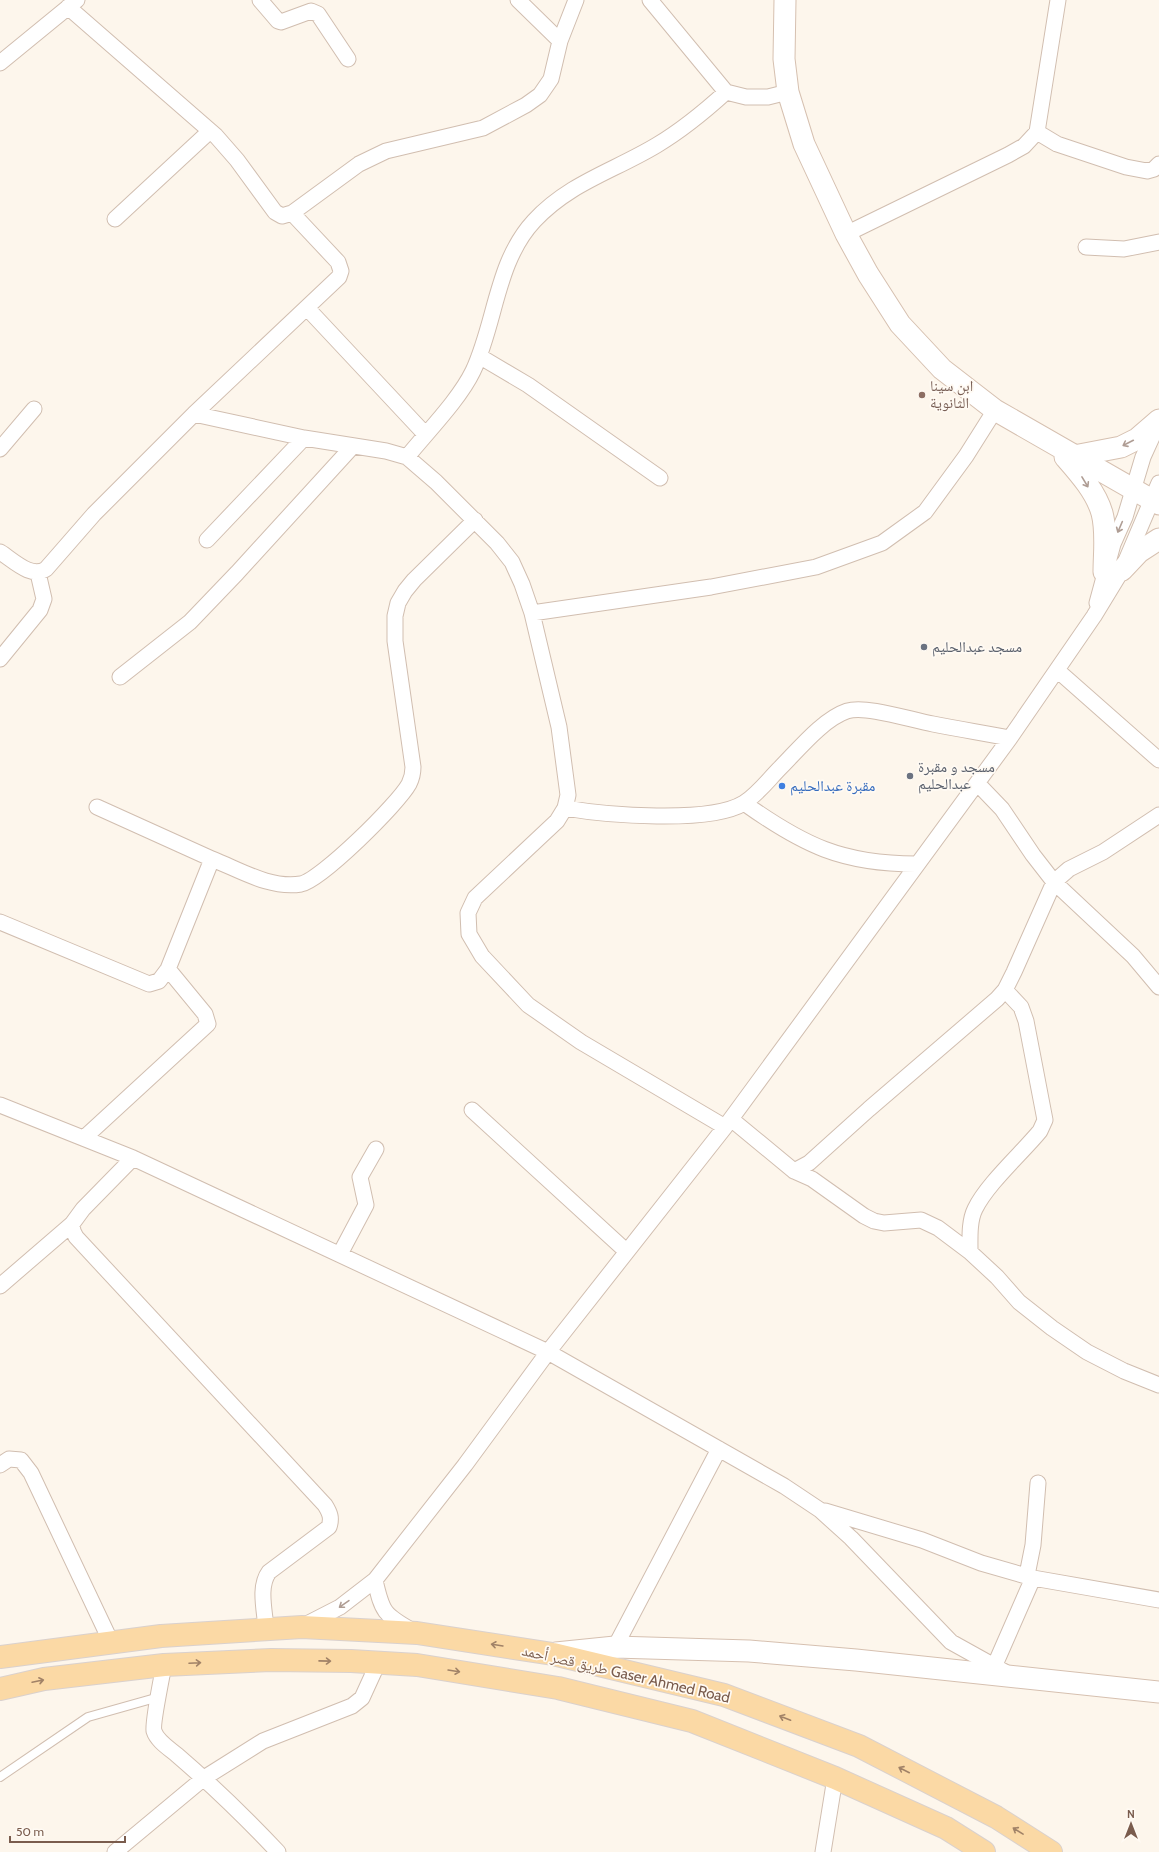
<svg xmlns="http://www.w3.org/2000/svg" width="1159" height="1852" font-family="Cabin,'Noto Naskh Arabic',sans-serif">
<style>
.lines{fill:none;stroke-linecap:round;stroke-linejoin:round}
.lane-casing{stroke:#d1beb0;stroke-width:10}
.street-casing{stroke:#d1beb0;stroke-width:17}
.secondary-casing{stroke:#d6c0b0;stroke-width:23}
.primary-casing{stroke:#dad1cd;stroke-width:24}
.lane{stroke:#fff;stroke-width:8}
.street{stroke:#fff;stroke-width:15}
.secondary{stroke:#fff;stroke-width:21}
.primary{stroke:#fbd9a5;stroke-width:22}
.oneway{stroke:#af9d94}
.oneway2{stroke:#a18267}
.education-dot{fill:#8d6e63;stroke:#fffaf3;stroke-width:1.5}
.worship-dot{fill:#6b7280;stroke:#fffaf3;stroke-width:1.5}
.shop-dot{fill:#3f7fe0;stroke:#fffaf3;stroke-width:1.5}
.labels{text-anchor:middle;stroke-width:3.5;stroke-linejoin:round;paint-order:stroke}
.education-label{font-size:15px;fill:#785e54;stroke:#fffaf3;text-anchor:start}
.worship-label{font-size:15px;fill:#5b616d;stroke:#fffaf3;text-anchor:start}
.shop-label{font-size:15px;fill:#366cbe;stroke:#fffaf3;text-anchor:start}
.street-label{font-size:15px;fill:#7a5c4d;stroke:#fffaf3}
</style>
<rect width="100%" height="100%" fill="#fdf6ec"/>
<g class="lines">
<g class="lane-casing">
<path id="lane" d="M 0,1777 L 88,1717 L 159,1697"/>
</g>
<g class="street-casing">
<path id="street" d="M 260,0 L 278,21 L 281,22 L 311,11 L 318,14 L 348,59
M 518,0 L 560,41
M 650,0 L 726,92 L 746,97 L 768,97 L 788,92
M 68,7 L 216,136 L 237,160 L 275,212 L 282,216 L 292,213 L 359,164 L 386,151 L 483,128 L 526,105 L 540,95 L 551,79 L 560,41 L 576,0
M 0,63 L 77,0
M 1037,132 L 1057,144 L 1126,167 L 1147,171 L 1154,169 L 1159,164
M 115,219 L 210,131
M 846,234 L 1008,155 L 1024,146 L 1037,132 L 1058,0
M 1086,247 L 1124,249 L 1159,242
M 307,308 L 425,434
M 479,356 L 528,385 L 660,478
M 194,414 L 339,277 L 341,271 L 338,262 L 292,213
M 0,449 L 34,409
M 407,457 C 427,432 459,400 473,371 C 496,322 496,262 534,221 C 569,183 614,171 657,145 C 682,130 704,112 726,92
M 207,540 L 304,438
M 0,552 C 13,560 31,579 46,569 L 94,514 L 194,414 L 304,438 L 386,451 L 407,457 L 436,482 L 497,543 L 512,562 L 522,584 L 532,613 L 559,727 L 568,795 L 565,808 L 557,821 L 475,898 L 468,913 L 469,934 L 482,956 L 528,1005 L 581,1042 L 725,1127
M 1097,603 L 1113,544 L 1125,517 L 1143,457 L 1158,424
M 532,613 L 711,587 L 816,567 L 882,543 L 925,512 L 966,456 L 995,410
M 0,659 L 40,610 L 44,599 L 38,573
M 1057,670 L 1159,760
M 120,677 L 190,622 L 237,573 L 353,446
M 977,783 L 1002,809 L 1033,855 L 1054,882 L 1133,956 L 1159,987
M 744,803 C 803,845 842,864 916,864
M 97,807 L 212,859
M 565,808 C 605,815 710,824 744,803 C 758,794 769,779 781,767 C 798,750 823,719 847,711 C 866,705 911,720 933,724 C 958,729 984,733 1010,738
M 0,922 L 149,984 L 159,981 L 168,969 L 212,859 C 240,870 270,889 301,884 C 321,880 398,804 409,784 C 412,778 413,773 413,767 L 395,641 L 395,616 L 398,603 L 405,591 L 414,580 L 475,520
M 0,1105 L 133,1158 L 548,1352 L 784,1486 L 820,1510 L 851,1538 L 951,1642 L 1005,1672
M 472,1110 L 626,1251
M 731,1119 L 794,1171 L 812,1179 L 864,1216 L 874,1221 L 884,1223 L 921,1220 L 938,1228 L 970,1252 L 997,1277 L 1019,1302 L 1052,1328 L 1087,1352 L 1124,1371 L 1159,1385
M 84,1138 L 208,1024 L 205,1014 L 168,969
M 794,1171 L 809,1163 L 869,1109 L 997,999 L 1005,990 L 1014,972 L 1054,882 L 1069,869 L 1103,852 L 1159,815
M 72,1224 L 73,1231 L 76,1237 L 325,1505 C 330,1513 332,1518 329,1527 L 269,1572 C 258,1587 265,1611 266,1629
M 970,1252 C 970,1238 969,1221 975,1209 C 987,1184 1022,1153 1040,1131 L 1045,1120 L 1026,1021 L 1021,1007 L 1005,990
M 340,1254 L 366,1205 L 360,1177 L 376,1149
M 0,1286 L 72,1224 L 83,1209 L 133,1158
M 0,1465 L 9,1459 L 21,1460 L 31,1473 L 111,1642
M 825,1511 L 922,1540 L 981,1563 L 1033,1578 L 1159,1600
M 1027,1575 L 1033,1545 L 1038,1483
M 375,1580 C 382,1612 384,1615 413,1631
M 303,1626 L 340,1607 L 375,1580 L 465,1465 L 548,1352 L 725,1127 L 1010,738 L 1094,616 L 1122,570 L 1159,483
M 615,1647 L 719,1449
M 164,1665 C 162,1676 152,1724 154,1731 C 157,1741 170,1749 177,1755 C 213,1786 246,1818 278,1852
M 994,1667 L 1033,1578
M 115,1852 L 204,1778 L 263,1741 L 352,1706 L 362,1698 L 378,1663
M 823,1852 L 835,1778"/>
</g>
<g class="secondary-casing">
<path id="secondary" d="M 785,0 L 784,59 L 788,92 L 804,144 L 846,234 L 868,274 L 900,324 L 942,369 L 995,410 L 1159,504
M 1074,456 L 1121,447 L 1137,439 L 1159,420
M 1065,457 C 1079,473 1096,492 1102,513 C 1107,532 1104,553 1104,572
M 1122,570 L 1139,552 L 1159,539
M 556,1653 L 615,1647 L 749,1651 L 856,1660 L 1159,1692"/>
</g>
<g class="primary-casing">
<path id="primary" d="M 0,1657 L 161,1636 L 302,1627 L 417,1633 L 553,1654 L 724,1695 L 859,1746 L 996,1817 L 1051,1852
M 0,1689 L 44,1679 L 164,1665 L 271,1660 L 351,1661 L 417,1665 L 558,1688 L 692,1721 L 835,1778 L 946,1828 L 984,1852"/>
</g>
<use href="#lane" class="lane"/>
<use href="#street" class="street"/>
<use href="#secondary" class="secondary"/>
<use href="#primary" class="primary"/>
</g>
<defs><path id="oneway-shaft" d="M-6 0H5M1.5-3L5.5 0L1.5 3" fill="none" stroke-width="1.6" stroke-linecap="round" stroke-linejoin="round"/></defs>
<g class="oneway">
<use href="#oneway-shaft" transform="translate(1128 443) rotate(153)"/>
<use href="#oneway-shaft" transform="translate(1085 482) rotate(59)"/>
<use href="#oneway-shaft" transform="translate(1120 527) rotate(113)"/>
<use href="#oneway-shaft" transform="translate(344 1604) rotate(145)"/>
</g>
<g class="oneway2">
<use href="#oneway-shaft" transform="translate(497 1645) rotate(-171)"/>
<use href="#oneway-shaft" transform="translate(325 1661) rotate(1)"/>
<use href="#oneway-shaft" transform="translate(195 1663) rotate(-3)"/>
<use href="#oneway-shaft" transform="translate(454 1671) rotate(9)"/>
<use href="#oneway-shaft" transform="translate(38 1681) rotate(-12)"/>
<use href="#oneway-shaft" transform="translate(785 1718) rotate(-159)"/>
<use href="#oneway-shaft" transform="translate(904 1770) rotate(-153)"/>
<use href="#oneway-shaft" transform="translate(1018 1831) rotate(-148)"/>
</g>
<circle class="education-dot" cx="922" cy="395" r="4"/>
<g class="worship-dot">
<circle cx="924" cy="647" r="4"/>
<circle cx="910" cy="776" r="4"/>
</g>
<circle class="shop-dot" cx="782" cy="786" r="4"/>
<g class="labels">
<g class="education-label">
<text x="930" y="391">ابن سينا<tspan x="930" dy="17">الثانوية</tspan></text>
</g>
<g class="worship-label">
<text x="932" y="652">مسجد عبدالحليم</text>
<text x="918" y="772">مسجد و مقبرة<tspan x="918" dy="17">عبدالحليم</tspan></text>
</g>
<g class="shop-label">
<text x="790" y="791">مقبرة عبدالحليم</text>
</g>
<g class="street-label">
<text transform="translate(626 1674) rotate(13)" y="5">طريق قصر أحمد Gaser Ahmed Road</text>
</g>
</g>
<g transform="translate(1131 1824)" stroke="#fffaf3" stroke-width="3" paint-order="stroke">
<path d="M0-3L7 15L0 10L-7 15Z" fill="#7a5c4d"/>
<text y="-6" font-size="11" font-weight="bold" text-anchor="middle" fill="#7a5c4d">N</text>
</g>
<path d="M10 1836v6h115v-6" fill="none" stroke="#7a5c4d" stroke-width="2"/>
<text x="16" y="1836" font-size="12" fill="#7a5c4d" stroke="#fffaf3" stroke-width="3" paint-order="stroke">50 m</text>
</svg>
